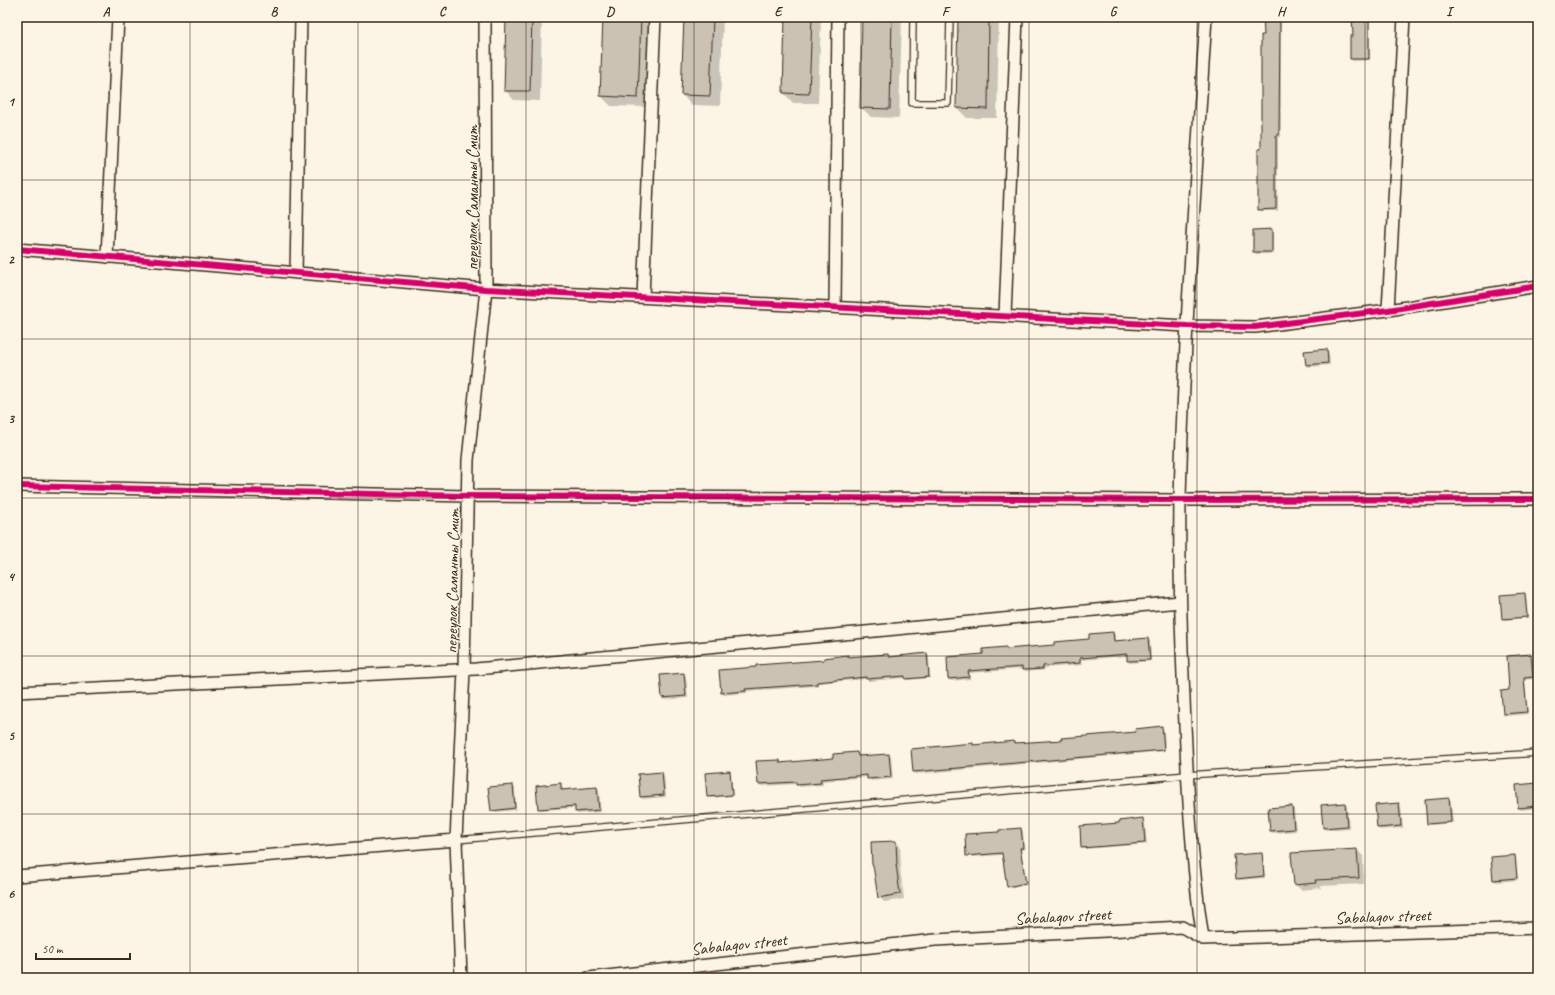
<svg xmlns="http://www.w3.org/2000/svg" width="1555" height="995" font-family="Caveat,sans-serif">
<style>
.shadow{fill:#0003}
.building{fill:#ccc2b3;stroke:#3b2a1e}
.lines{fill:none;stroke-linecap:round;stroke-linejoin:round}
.lane-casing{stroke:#3b2a1e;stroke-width:8}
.street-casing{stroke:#3b2a1e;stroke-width:14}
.lane{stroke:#fcf5e5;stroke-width:5.5}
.street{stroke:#fcf5e5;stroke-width:11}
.cycleway-casing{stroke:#fcf5e5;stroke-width:8}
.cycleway{stroke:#d6006c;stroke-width:6}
.grid{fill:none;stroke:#3b2a1e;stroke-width:1;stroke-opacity:0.55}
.labels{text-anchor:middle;stroke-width:3;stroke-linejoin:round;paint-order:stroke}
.street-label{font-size:17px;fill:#3b2a1e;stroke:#fcf5e5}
.neatline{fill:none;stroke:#3b2a1e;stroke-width:1.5}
.grid-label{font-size:13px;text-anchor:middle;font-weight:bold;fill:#3b2a1e}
</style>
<rect width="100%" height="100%" fill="#fcf5e5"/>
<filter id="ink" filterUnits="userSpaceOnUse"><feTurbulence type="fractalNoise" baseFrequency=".025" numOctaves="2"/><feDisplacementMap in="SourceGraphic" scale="8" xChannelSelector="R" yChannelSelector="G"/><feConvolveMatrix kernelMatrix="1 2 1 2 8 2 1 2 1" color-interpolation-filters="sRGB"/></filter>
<g filter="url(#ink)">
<path class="shadow" d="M 507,17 L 542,17 L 540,101 L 514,100 L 505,90 Z
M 604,17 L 651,17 L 647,107 L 611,106 L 601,96 Z
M 685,17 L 723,17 L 720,106 L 692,105 L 682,95 Z
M 786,17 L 821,17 L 818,103 L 793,103 L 784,93 Z
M 863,17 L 902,17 L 899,118 L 871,117 L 861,107 Z
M 959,17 L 999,17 L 997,118 L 967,118 L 957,108 Z
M 1264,17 L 1281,17 L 1281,137 L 1278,137 L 1278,211 L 1261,211 L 1259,209 L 1262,150 Z
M 1353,17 L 1373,17 L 1373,19 L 1370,19 L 1370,60 L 1353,61 L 1351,59 L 1354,37 Z
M 1271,230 L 1273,232 L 1273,254 L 1256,254 L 1254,252 Z
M 1326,350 L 1329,352 L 1330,365 L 1309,367 L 1307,365 Z
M 1524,594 L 1526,596 L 1528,618 L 1505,620 L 1503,618 Z
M 1113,633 L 1115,635 L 1115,642 L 1148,639 L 1150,641 L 1151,661 L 1130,663 L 1128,661 L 1128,656 L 1081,660 L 1082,665 L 1044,668 L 1045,670 L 1025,672 L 1023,669 L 970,673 L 970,679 L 951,681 L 949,679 L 984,654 L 1005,648 L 1007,650 L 1055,646 L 1090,640 Z
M 927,654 L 929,656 L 930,678 L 908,680 L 905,678 L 869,681 L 867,679 L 818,683 L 818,686 L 747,691 L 747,693 L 724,695 L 722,693 L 825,661 L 847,656 L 849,658 L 888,655 L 891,658 Z
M 1530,655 L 1532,657 L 1534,679 L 1525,680 L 1528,714 L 1506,716 L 1504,714 L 1510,691 Z
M 684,674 L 686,676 L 688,698 L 665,700 L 663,698 Z
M 1161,728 L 1164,730 L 1165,751 L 916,774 L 914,772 L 973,744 L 974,745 L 1014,742 L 1016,744 L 1063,741 L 1137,733 Z
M 857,753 L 860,756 L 889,755 L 891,757 L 893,779 L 871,781 L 868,777 L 823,781 L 823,785 L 800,787 L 797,784 L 761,786 L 759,784 L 780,761 L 783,764 L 835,759 Z
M 729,772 L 731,774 L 733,796 L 710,798 L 708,796 Z
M 662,773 L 664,775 L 666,797 L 643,799 L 641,797 L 639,775 Z
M 560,784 L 563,787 L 563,791 L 597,788 L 599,790 L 601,812 L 578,814 L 576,812 L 576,808 L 541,810 L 539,808 Z
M 1538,784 L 1538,808 L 1521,810 L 1519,808 Z
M 512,786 L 515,788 L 516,810 L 494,812 L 492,810 Z
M 1449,799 L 1451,801 L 1453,823 L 1430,825 L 1428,823 Z
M 1345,804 L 1347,806 L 1349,828 L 1326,830 L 1324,828 Z
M 1399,804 L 1401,806 L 1403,828 L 1380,830 L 1378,828 Z
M 1292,807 L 1294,809 L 1296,831 L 1273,833 L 1271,831 Z
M 1143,820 L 1145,822 L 1147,844 L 1084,849 L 1082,847 L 1121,824 Z
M 1021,829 L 1023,831 L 1025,850 L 1021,850 L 1027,885 L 1010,888 L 1008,886 L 1003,855 L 969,857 L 967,855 L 1000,833 Z
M 896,842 L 900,846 L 901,868 L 900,868 L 904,899 L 884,902 L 879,897 Z
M 1357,850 L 1363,856 L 1364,884 L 1321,886 L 1321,888 L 1301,890 L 1295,884 Z
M 1261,854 L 1263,856 L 1265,878 L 1239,880 L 1237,878 Z
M 1514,856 L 1516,858 L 1518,880 L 1496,882 L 1494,880 Z
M 1174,973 L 1179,978 L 1159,978 L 1158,975 Z
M 1534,974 L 1538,978 L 1503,978 Z"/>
<path class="building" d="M 506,17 L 532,17 L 530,91 L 504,91 Z
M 603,17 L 641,17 L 638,98 L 600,96 Z
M 684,17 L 713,17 L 710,96 L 681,95 Z
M 785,17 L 812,17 L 809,94 L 783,93 Z
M 862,17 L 892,17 L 890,109 L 860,108 Z
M 958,17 L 989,17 L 988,109 L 956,108 Z
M 1263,17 L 1280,17 L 1279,135 L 1276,135 L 1276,209 L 1258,210 L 1258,149 L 1261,149 L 1261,35 L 1264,35 Z
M 1352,17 L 1369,17 L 1369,59 L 1350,59 L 1350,36 L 1353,36 Z
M 1272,229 L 1272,252 L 1253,252 L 1253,230 Z
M 1327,349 L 1328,363 L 1306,365 L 1304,351 Z
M 1525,593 L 1527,617 L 1502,619 L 1500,595 Z
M 1113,632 L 1114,641 L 1148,638 L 1150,660 L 1127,661 L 1127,654 L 1080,658 L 1080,663 L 1043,666 L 1043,669 L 1022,670 L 1022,667 L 968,671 L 969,677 L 948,679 L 947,657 L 983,654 L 983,649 L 1006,647 L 1006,649 L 1054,645 L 1054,642 L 1089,639 L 1089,634 Z
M 927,653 L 929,677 L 905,679 L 905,676 L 866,679 L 866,677 L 817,682 L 817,684 L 745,689 L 746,691 L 721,693 L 719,670 L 756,667 L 756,665 L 824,660 L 824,658 L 848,655 L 848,657 L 888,654 L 889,657 Z
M 1531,654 L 1533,677 L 1524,678 L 1527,712 L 1503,714 L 1501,691 L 1509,690 L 1507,656 Z
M 684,673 L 686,696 L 662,698 L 660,675 Z
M 1162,726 L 1164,750 L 913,772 L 911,749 L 973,743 L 973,745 L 1014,741 L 1015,743 L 1062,740 L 1061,738 L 1136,732 L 1135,729 Z
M 857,752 L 858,756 L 889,754 L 891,777 L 867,779 L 867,775 L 820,779 L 821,783 L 796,785 L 796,782 L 758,784 L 756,761 L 780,760 L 780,763 L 833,758 L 833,754 Z
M 730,771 L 732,795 L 707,797 L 705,773 Z
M 662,772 L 664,795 L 640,797 L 638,774 Z
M 561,783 L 561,790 L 597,787 L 599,810 L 575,812 L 575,806 L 538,809 L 536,786 Z
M 1538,783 L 1538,806 L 1518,808 L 1516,785 Z
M 513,785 L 515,808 L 491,811 L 488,787 Z
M 1449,798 L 1451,822 L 1427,824 L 1425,800 Z
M 1345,803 L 1347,826 L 1323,828 L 1321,805 Z
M 1399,803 L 1401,826 L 1377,828 L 1375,805 Z
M 1292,806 L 1294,829 L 1270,831 L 1268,808 Z
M 1143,818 L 1145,843 L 1081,848 L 1080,826 L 1119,823 L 1119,821 Z
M 1021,828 L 1023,848 L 1020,848 L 1026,883 L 1007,887 L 1002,853 L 966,856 L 965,834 L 999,832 L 999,830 Z
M 896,841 L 897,864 L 896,864 L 900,894 L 878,898 L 873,865 L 872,865 L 871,842 Z
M 1357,849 L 1359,878 L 1315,880 L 1316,883 L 1294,885 L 1291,853 Z
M 1262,853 L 1264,876 L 1236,879 L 1234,855 Z
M 1515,855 L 1517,878 L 1493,880 L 1491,857 Z"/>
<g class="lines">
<g class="lane-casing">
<path id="lane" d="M 913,17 L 912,103 L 948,103 L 950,17
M 456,840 L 1187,775 L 1538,753"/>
</g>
<g class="street-casing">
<path id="street" d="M 17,249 L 486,289 L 1187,326 L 1255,327 L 1388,310 L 1538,286
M 107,257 L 118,17
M 296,273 L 301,17
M 643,297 L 655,17
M 835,307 L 838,17
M 1388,310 L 1404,17
M 1005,316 L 1017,17
M 17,486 L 467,496 L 1180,500 L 1538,499
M 17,692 L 476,669 L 1180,602
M 17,876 L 456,840
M 1203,939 C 1191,860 1187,779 1184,699 C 1181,632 1179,566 1180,499 C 1184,338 1196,178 1206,17
M 461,978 L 456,840 L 464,670 L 468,460 L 486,289 L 485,17
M 588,978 L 935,940 L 1182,927 L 1203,939 L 1538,928"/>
</g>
<use href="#lane" class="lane"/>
<use href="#street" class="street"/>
<g class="cycleway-casing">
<path id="cycleway" d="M 17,249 L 486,289 L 1187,326 L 1255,327 L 1388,310 L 1538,286
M 17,486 L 467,496 L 1180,500 L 1538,499"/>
</g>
<use href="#cycleway" class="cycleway"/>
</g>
</g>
<path class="grid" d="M 190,17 L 190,978M 358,17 L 358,978M 526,17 L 526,978M 694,17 L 694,978M 861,17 L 861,978M 1029,17 L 1029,978M 1197,17 L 1197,978M 1365,17 L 1365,978M 17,180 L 1538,180M 17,339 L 1538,339M 17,498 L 1538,498M 17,656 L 1538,656M 17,814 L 1538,814"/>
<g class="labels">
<g class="street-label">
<text transform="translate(472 198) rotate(-90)" y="6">переулок Саманты Смит</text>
<text transform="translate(452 581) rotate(-89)" y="6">переулок Саманты Смит</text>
<text transform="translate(1063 916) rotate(-3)" y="6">Sabalaqov street</text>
<text transform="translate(1383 916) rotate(-2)" y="6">Sabalaqov street</text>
<text transform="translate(739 944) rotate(-6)" y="6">Sabalaqov street</text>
</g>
</g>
<rect width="1555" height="995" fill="none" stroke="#fcf5e5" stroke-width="44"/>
<path d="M36 953v6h94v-6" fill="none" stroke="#3b2a1e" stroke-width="2"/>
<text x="42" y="953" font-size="12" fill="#3b2a1e" stroke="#fcf5e5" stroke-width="3" paint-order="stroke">50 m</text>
<rect x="22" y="22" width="1511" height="951" class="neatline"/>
<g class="grid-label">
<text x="106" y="16">A</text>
<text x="274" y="16">B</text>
<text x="442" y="16">C</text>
<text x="610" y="16">D</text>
<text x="778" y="16">E</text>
<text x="945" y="16">F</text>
<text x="1113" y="16">G</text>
<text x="1281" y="16">H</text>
<text x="1449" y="16">I</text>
<text x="11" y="106">1</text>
<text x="11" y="264">2</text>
<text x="11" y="423">3</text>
<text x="11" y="581">4</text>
<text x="11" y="740">5</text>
<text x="11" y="898">6</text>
</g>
</svg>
